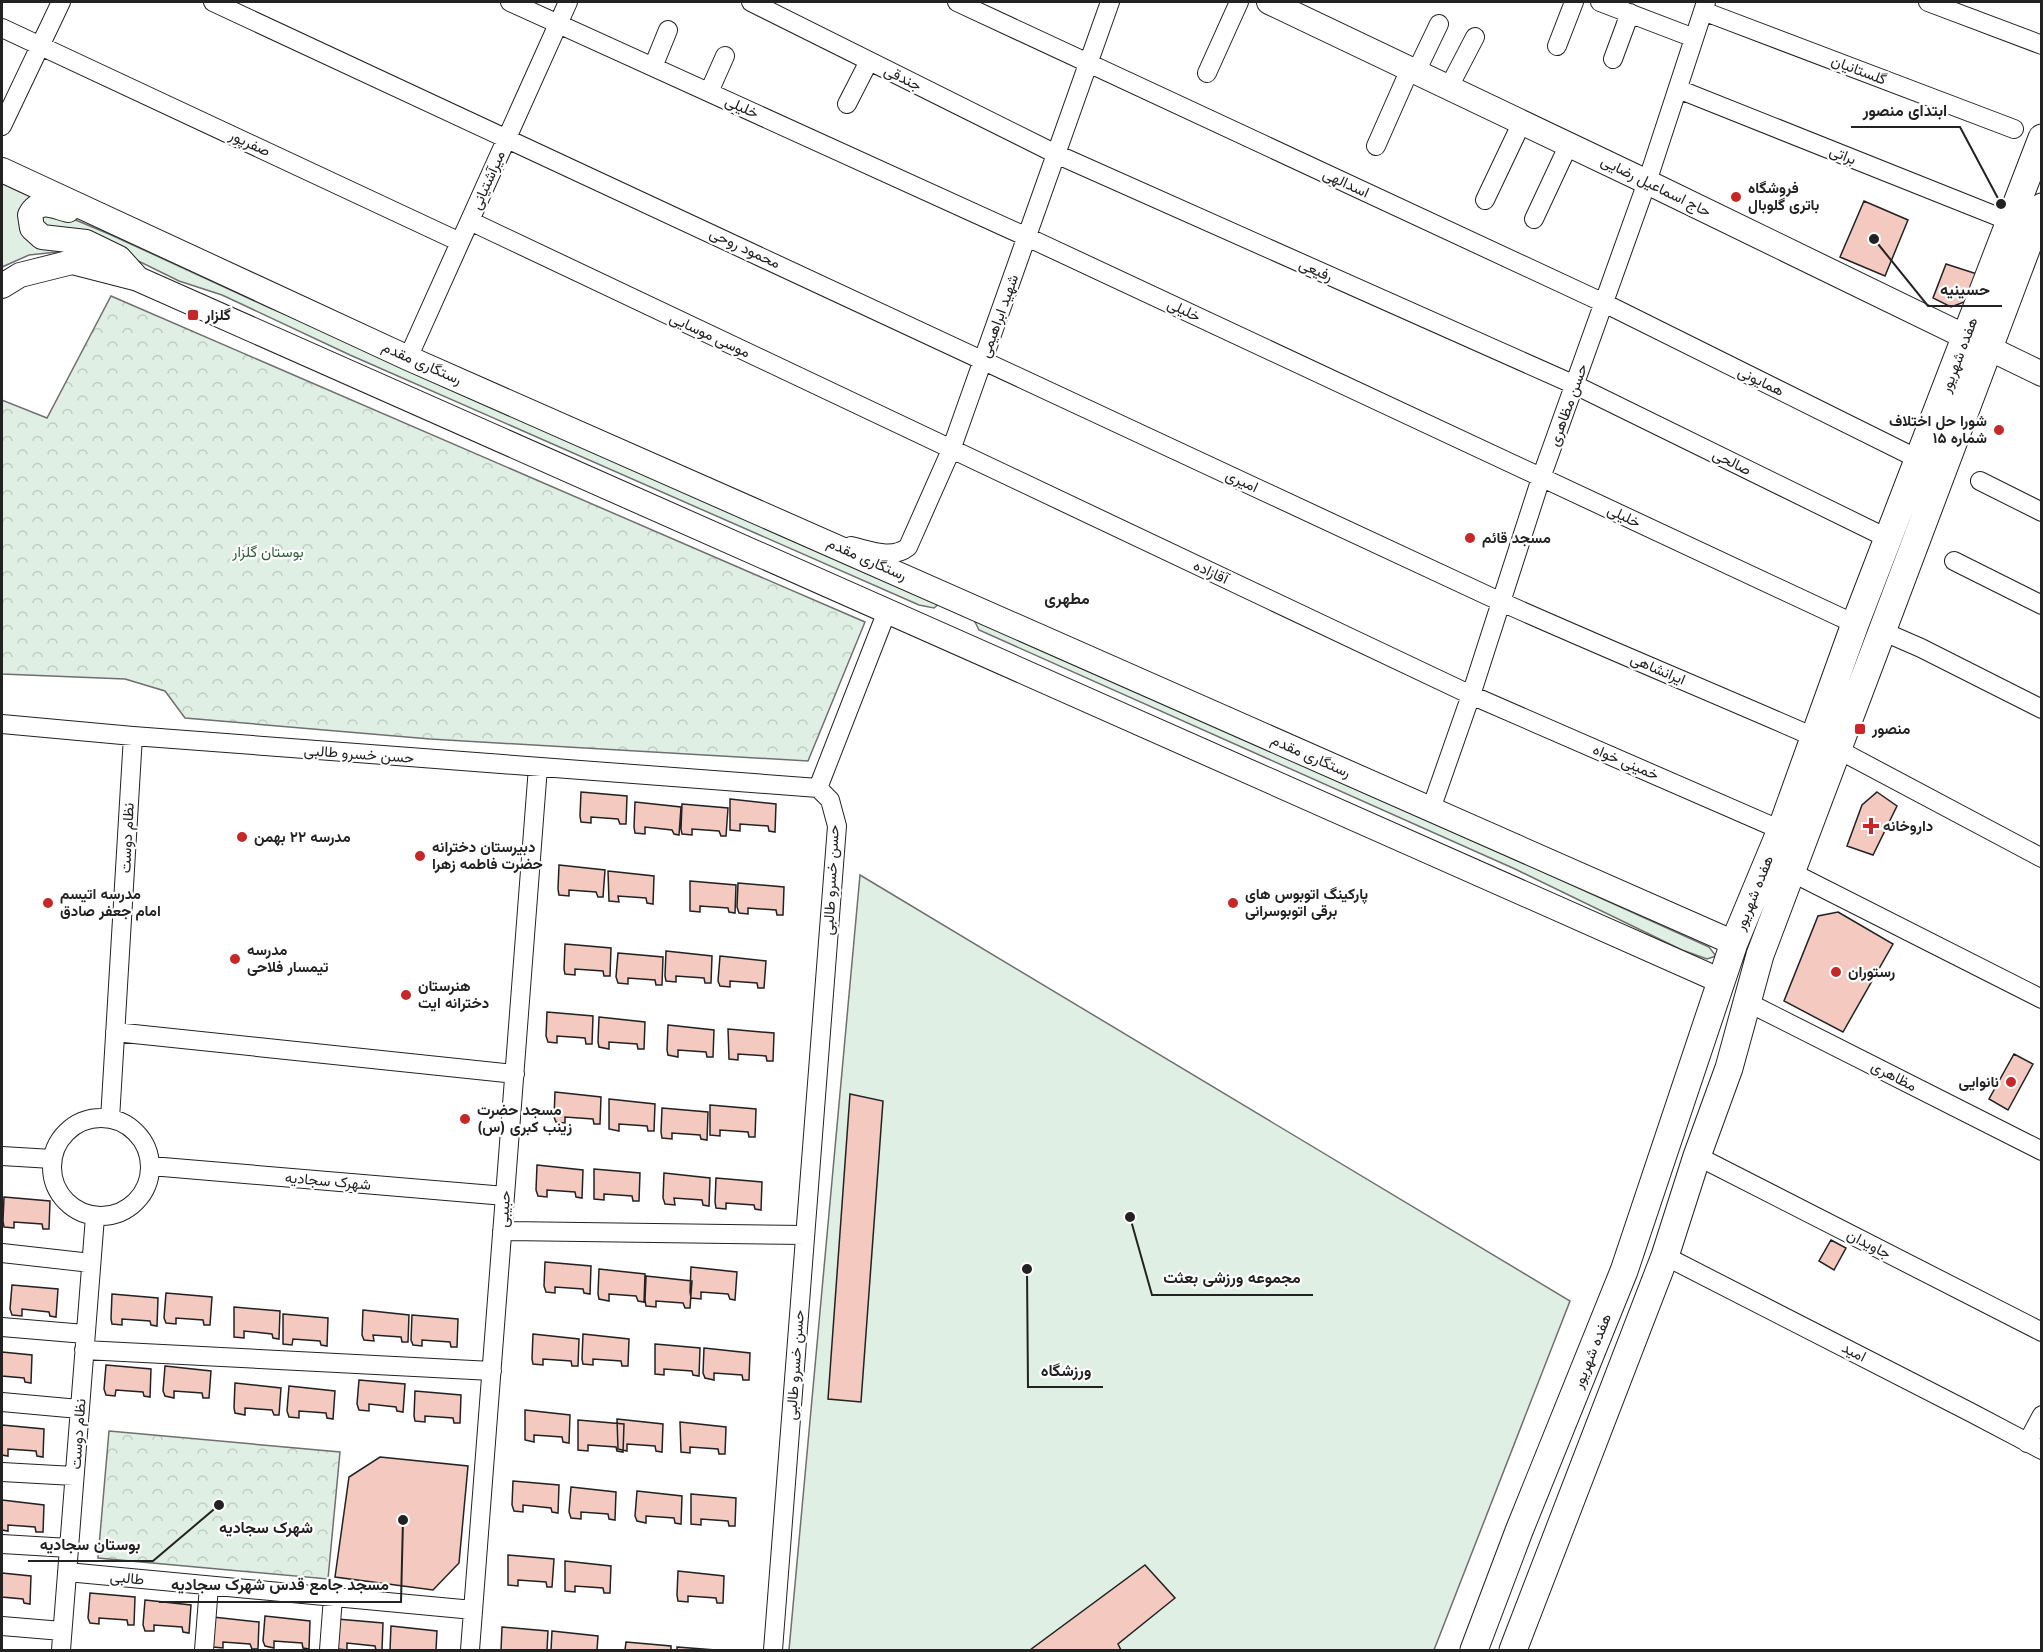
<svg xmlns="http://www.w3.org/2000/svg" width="2043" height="1652" font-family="Mulish,Vazirmatn,sans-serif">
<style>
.grass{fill:#e0efe3;stroke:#6f6f6f;stroke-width:1.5}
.park{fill:url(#park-crowns);stroke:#6f6f6f;stroke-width:1.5}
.building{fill:#f3c9c0;stroke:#222;stroke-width:1.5}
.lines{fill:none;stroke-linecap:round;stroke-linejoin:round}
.minor-casing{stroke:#222;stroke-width:20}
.secondary-casing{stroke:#222;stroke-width:26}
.primary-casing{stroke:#222;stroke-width:29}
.minor{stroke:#fff;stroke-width:18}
.secondary{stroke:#fff;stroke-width:24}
.primary{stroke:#fff;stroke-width:27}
.poi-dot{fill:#c62828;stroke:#fff;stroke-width:2}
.labels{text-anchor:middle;stroke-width:4.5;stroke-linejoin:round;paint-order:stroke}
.street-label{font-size:15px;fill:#222;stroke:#fff}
.poi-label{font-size:15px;font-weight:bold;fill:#222;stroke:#fff;text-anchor:start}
.park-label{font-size:15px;fill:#2f5e38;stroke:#fff}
.neighbourhood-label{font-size:16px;font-weight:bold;fill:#222;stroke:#fff}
.leader{fill:none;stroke:#222;stroke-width:2}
.callout-dot{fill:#222;stroke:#fff;stroke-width:2}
.callout-label{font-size:16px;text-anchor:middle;font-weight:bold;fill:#222;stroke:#fff;stroke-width:4.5;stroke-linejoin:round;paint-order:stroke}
</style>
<defs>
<pattern id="park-crowns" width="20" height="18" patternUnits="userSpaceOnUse" patternTransform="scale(1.5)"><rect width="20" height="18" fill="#e0efe3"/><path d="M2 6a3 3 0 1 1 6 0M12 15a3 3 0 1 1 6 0" fill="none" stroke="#c0cdc2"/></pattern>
</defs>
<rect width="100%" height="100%" fill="#fff"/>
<path class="grass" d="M 2,178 L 39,195 L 27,201 L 19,212 L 24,234 L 67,251 L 29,255 L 2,267 Z
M 41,213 L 59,213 L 109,234 L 270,308 L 386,357 L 941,602 L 934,608 L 919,605 L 350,355 L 222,295 L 179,281 L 120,252 L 47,229 L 39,221 Z
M 982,619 L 1709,947 L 1716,956 L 1707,959 L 1682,950 L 1515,869 L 979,630 L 975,622 Z
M 860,875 L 1570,1301 L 1434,1650 L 789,1650 Z"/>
<path class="park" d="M 111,296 L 865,622 L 808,761 L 430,739 L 185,718 L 165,691 L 125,679 L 2,674 L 2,400 L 47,418 Z
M 109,1431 L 340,1452 L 328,1579 L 98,1558 Z"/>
<path class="building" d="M 1864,201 L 1908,220 L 1885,276 L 1840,257 Z
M 1946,264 L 1977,274 L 1967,301 L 1951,307 L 1933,298 Z
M 581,792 L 627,796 L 626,824 L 620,824 L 618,819 L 591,817 L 591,823 L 581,822 L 580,816 Z
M 1877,792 L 1897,806 L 1873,855 L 1847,846 L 1862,805 Z
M 730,799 L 776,804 L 775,832 L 769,831 L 768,826 L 740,824 L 740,831 L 730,830 Z
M 635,802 L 681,807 L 679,835 L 674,834 L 672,830 L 645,827 L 645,834 L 635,833 L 634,827 Z
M 682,804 L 728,808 L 726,836 L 721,836 L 719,831 L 692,829 L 692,835 L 682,834 L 681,829 Z
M 559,865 L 605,870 L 603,897 L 598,897 L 596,892 L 569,890 L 569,896 L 559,895 L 558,889 Z
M 608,871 L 654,876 L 653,904 L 647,903 L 646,898 L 618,896 L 619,902 L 609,901 Z
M 690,881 L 736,885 L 735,913 L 729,912 L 728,908 L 700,906 L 700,912 L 690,911 Z
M 738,883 L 784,887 L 783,915 L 777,915 L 776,910 L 748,908 L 748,914 L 739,913 L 737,907 Z
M 1838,912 L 1893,944 L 1843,1032 L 1784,1001 L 1818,916 Z
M 565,944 L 611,948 L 610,976 L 604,976 L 603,971 L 575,969 L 575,975 L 565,974 L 564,969 Z
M 666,951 L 712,956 L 711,983 L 705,983 L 704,978 L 676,976 L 676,982 L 666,981 L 665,976 Z
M 618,953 L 663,957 L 662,985 L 656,985 L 655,980 L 628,978 L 628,984 L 618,983 L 616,977 Z
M 720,956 L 766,961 L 764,988 L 758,988 L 757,983 L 730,981 L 730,987 L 720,986 L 718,981 Z
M 547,1012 L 593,1016 L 592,1044 L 586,1044 L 585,1038 L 557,1036 L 557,1043 L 548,1042 L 546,1036 Z
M 599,1017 L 645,1022 L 644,1049 L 638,1049 L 637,1044 L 609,1042 L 609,1049 L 599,1047 L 598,1042 Z
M 668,1025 L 714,1030 L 713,1057 L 707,1057 L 706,1052 L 678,1050 L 678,1057 L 668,1055 L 667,1050 Z
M 728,1029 L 774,1033 L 773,1061 L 767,1061 L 766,1056 L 738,1054 L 738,1060 L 729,1059 Z
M 2014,1054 L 2033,1064 L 2008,1110 L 1989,1099 Z
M 555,1092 L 601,1097 L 600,1124 L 594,1124 L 593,1119 L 565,1117 L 565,1123 L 556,1122 L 554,1117 Z
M 850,1094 L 883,1101 L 861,1402 L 828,1399 Z
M 609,1099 L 655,1104 L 654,1131 L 648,1131 L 647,1126 L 619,1124 L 619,1131 L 609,1129 Z
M 710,1105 L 756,1109 L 755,1137 L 749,1137 L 748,1132 L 720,1130 L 720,1136 L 710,1135 Z
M 662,1108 L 708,1112 L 707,1140 L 701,1139 L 700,1135 L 672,1133 L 672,1139 L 662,1138 L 661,1132 Z
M 537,1165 L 583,1170 L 582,1198 L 576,1197 L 575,1192 L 547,1190 L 547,1197 L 538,1196 L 536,1190 Z
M 594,1169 L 640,1173 L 639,1201 L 633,1201 L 632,1196 L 604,1194 L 604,1200 L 594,1199 Z
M 664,1173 L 710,1178 L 709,1206 L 703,1205 L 702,1200 L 674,1198 L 675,1205 L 665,1204 L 663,1198 Z
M 716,1178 L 762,1182 L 761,1210 L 755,1209 L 754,1205 L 726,1203 L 726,1209 L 716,1208 L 715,1202 Z
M 4,1197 L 50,1201 L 49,1229 L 43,1229 L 42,1224 L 14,1222 L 14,1228 L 4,1227 L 3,1221 Z
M 1831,1240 L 1846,1248 L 1834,1270 L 1819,1261 Z
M 545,1262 L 591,1266 L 590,1294 L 584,1293 L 583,1289 L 555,1287 L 555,1293 L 546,1292 L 544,1286 Z
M 691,1267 L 737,1272 L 735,1300 L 730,1299 L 728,1294 L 701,1292 L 701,1299 L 691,1298 L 690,1292 Z
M 599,1269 L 645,1274 L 644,1302 L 638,1301 L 636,1296 L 609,1294 L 609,1301 L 599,1299 L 598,1294 Z
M 646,1276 L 692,1281 L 690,1308 L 685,1308 L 683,1303 L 656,1301 L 656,1307 L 646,1306 L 645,1300 Z
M 12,1285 L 58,1289 L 56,1317 L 50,1316 L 49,1312 L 22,1309 L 22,1316 L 12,1315 L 10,1309 Z
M 166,1293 L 212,1297 L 210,1325 L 204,1325 L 203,1320 L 176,1318 L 176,1324 L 166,1323 L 164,1318 Z
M 112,1294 L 158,1298 L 157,1326 L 151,1325 L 150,1321 L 122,1319 L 122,1325 L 112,1324 L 111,1319 Z
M 234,1307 L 280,1311 L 279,1339 L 273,1338 L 272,1334 L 244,1331 L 244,1338 L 234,1337 Z
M 363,1310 L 409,1315 L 408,1342 L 402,1342 L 401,1337 L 373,1335 L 374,1341 L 364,1340 L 362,1335 Z
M 283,1314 L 328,1318 L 327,1346 L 321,1345 L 320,1341 L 293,1339 L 292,1345 L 283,1344 Z
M 412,1315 L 458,1319 L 457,1347 L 451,1347 L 450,1342 L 422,1340 L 422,1346 L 413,1345 L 411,1340 Z
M 533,1334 L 579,1339 L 578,1366 L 572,1366 L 571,1361 L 543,1359 L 543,1365 L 533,1364 L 532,1359 Z
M 583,1334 L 629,1339 L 628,1366 L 622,1366 L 621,1361 L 593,1359 L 593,1365 L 583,1364 L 582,1359 Z
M 655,1344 L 700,1348 L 699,1376 L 693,1375 L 692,1371 L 664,1369 L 664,1375 L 655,1374 Z
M 704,1348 L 750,1353 L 749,1380 L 743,1380 L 742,1375 L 714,1373 L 714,1380 L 705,1378 L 703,1373 Z
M 2,1352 L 32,1355 L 31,1383 L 25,1382 L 24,1378 L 2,1376 Z
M 106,1365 L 151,1369 L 150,1397 L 144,1396 L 143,1392 L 116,1390 L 115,1396 L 106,1395 L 104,1389 Z
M 165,1366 L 211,1371 L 209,1398 L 203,1398 L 202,1393 L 174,1391 L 174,1398 L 165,1396 L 163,1391 Z
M 359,1380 L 405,1384 L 403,1412 L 397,1411 L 396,1407 L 369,1404 L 369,1411 L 359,1410 L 357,1404 Z
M 235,1383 L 281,1388 L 279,1415 L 274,1415 L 272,1410 L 245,1408 L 245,1415 L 235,1413 L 234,1408 Z
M 289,1386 L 335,1391 L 333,1419 L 327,1418 L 326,1413 L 299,1411 L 299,1418 L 289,1417 L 287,1411 Z
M 415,1391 L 461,1395 L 460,1423 L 454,1423 L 453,1418 L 425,1416 L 425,1422 L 415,1421 L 414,1416 Z
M 525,1410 L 570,1415 L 569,1443 L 563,1442 L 562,1437 L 534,1435 L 534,1442 L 525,1440 Z
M 617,1419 L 663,1424 L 662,1452 L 656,1451 L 655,1446 L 627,1444 L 627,1451 L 618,1449 Z
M 578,1420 L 624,1424 L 623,1452 L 617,1451 L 616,1447 L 588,1445 L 588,1451 L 578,1450 Z
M 680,1422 L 726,1427 L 725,1454 L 719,1454 L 718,1449 L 690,1447 L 690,1453 L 681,1452 Z
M 2,1425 L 44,1429 L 43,1457 L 37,1456 L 36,1451 L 8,1449 L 8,1456 L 2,1455 Z
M 380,1457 L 468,1466 L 459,1563 L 433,1590 L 335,1577 L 349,1477 Z
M 513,1481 L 559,1485 L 558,1513 L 552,1512 L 551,1508 L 523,1505 L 523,1512 L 514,1511 L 512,1505 Z
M 571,1487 L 616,1492 L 615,1520 L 609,1519 L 608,1514 L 581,1512 L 581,1519 L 571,1518 L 569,1512 Z
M 637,1491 L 682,1496 L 681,1524 L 675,1523 L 674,1518 L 646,1516 L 646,1523 L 637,1521 L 635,1516 Z
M 691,1494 L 736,1498 L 735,1526 L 729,1526 L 728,1521 L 701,1519 L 701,1525 L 691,1524 Z
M 2,1500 L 44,1505 L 43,1532 L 36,1532 L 35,1527 L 8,1525 L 8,1531 L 2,1530 Z
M 508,1555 L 554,1559 L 552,1587 L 547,1587 L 546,1582 L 518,1580 L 518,1586 L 508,1585 Z
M 565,1561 L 611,1566 L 610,1593 L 604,1593 L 603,1588 L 575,1586 L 575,1592 L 565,1591 Z
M 1145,1565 L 1175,1598 L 1118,1644 L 1121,1650 L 1030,1650 Z
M 678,1571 L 724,1576 L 723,1603 L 717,1603 L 716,1598 L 688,1596 L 688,1602 L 678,1601 L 677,1595 Z
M 2,1573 L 31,1576 L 30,1604 L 24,1603 L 23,1599 L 2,1597 Z
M 90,1593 L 135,1597 L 134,1625 L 128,1625 L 127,1620 L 99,1618 L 99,1624 L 90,1623 L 88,1618 Z
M 145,1600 L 191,1605 L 189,1633 L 183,1632 L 182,1627 L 154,1625 L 154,1631 L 145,1631 L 143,1625 Z
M 265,1616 L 310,1621 L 309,1649 L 303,1648 L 302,1643 L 274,1641 L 274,1648 L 265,1646 L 263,1641 Z
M 213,1617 L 259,1622 L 258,1649 L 252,1649 L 250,1644 L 223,1642 L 223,1648 L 213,1647 L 212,1642 Z
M 337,1619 L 383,1623 L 382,1650 L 376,1650 L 375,1646 L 347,1643 L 347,1650 L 338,1649 Z
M 391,1626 L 437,1631 L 436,1650 L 390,1650 Z
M 502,1627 L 548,1631 L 547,1650 L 501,1650 Z
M 552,1631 L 598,1636 L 597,1650 L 551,1650 Z
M 626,1642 L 671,1646 L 671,1650 L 625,1650 Z
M 677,1647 L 716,1650 L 677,1650 Z"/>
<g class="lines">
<g class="minor-casing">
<path id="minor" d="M 213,2 C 643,198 1068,404 1497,600 C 1602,647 1709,691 1814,737
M 510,2 L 1027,237 L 1855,624
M 751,2 L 1056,154 L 1575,385 L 1889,539
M 957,2 L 1604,303 L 1918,459
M 1600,2 L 1694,38
M 1928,2 L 2042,45
M 1703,11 L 2014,129
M 2,28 L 460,242
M 1557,46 L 1574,2
M 1613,59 L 1630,13
M 653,67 L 668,30
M 1416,72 L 1439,24
M 1207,73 L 1239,2
M 1449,87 L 1475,37
M 1678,89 L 2009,221
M 709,92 L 725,56
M 847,104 L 869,61
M 2,126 L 61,2
M 1376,146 L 1410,69
M 1485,200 L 1522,122
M 1534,219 L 1569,144
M 470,221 L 1471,695 L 1781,830
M 408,358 L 568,2
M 1980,481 L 2042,512
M 851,546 C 869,550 892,560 908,547 L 951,450 L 1110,2
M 1954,561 L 2042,605
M 1882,631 L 1921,648 L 2042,709
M 2,724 L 133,736 L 818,788 L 830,800 L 837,826 L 773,1650
M 1837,749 L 2042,858
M 818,788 L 887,611
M 1431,809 L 1471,695 L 1541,478 L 1647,182 L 1706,2
M 1791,872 L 2042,999
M 1747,1002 L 2042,1151
M 115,1032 L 515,1074
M52 1167a49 49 0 1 1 98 0a49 49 0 1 1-98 0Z
M 110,1119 L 133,736
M 2,1156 L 52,1159
M 1697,1156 L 2042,1332
M 151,1166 L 505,1196
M 502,1231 L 805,1235
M 2,1253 L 91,1263
M 1665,1256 L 1970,1412 L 2042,1450
M 2,1327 L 85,1334
M 84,1350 L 492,1371
M 2,1402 L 79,1409
M 2027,1443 L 2042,1415
M 2,1472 L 74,1476
M 2,1544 L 69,1548
M 67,1572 L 473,1610
M 2,1626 L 62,1631
M 61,1650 L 95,1217
M 204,1650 L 209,1586
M 329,1650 L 333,1597
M 470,1650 L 538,767"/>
</g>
<g class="secondary-casing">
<path id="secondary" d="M 1269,2 L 1647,182 L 2042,374
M 2,170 L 408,358 L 1734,943
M 68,210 C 53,206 39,198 30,215 L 32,228 L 42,237 L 86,242 L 119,258 L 138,279
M 2,286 L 20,275 L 72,262 L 138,279 L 1721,981"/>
</g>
<g class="primary-casing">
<path id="primary" d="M 1474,1650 L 1519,1531 L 1624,1271 L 1734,943 L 1781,830 L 1855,624 L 2042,138
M 1513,1650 L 1665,1256 L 1697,1156 L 1729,1068 L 1760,955 L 2042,207"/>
</g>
<use href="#minor" class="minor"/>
<use href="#secondary" class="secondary"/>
<use href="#primary" class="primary"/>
</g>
<g class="poi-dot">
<circle cx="1736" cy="197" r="6"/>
<rect x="187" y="309" width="12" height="12" rx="3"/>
<circle cx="1999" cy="430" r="6"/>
<circle cx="1470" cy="538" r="6"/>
<rect x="1854" y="723" width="12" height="12" rx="3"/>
<path d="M1868 817h6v6h6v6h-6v6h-6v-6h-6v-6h6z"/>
<circle cx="242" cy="837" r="6"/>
<circle cx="420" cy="856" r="6"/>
<circle cx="48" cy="903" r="6"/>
<circle cx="1233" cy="903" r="6"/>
<circle cx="235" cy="959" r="6"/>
<circle cx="1836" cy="972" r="6"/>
<circle cx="406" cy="995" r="6"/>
<circle cx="2011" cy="1082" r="6"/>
<circle cx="465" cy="1119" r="6"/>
</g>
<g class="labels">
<g class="street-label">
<text transform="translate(1859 70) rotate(21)" y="5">گلستانیان</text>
<text transform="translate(903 78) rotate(26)" y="5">جندقی</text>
<text transform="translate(742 107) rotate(24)" y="5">خلیلی</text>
<text transform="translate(250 143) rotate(25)" y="5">صفرپور</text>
<text transform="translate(1843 155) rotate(22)" y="5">براتی</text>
<text transform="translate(488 180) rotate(-66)" y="5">میرآشتیانی</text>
<text transform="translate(1346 183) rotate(25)" y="5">اسدالهی</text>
<text transform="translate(1656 186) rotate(26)" y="5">حاج اسماعیل رضایی</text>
<text transform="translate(745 248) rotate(25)" y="5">محمود روحی</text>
<text transform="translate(1316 270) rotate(24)" y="5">رفیعی</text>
<text transform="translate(1184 310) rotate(25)" y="5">خلیلی</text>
<text transform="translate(999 316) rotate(-70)" y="5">شهید ابراهیمی</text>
<text transform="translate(710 335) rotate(25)" y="5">موسی موسایی</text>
<text transform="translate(1959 355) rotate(-69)" y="5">هفده شهریور</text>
<text transform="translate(422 363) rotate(24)" y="5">رستگاری مقدم</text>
<text transform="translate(1761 381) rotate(26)" y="5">همایونی</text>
<text transform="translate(1568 405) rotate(-70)" y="5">حسن مظاهری</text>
<text transform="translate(1732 462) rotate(26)" y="5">صالحی</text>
<text transform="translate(1242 481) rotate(25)" y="5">امیری</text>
<text transform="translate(1624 516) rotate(25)" y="5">خلیلی</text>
<text transform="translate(867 559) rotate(24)" y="5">رستگاری مقدم</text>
<text transform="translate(1211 572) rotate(25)" y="5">آقازاده</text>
<text transform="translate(1658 669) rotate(23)" y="5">ایرانشاهی</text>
<text transform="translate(359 754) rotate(4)" y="5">حسن خسرو طالبی</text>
<text transform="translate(1311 756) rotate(24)" y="5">رستگاری مقدم</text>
<text transform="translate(1626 762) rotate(23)" y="5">خمینی خواه</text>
<text transform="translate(127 838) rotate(-87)" y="5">نظام دوست</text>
<text transform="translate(831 880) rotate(-87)" y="5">حسن خسرو طالبی</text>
<text transform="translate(1754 893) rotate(-68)" y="5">هفده شهریور</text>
<text transform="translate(1894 1076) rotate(27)" y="5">مظاهری</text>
<text transform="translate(328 1181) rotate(5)" y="5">شهرک سجادیه</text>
<text transform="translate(504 1209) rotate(-86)" y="5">حبیبی</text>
<text transform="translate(1869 1244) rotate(27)" y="5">جاویدان</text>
<text transform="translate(1592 1351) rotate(-68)" y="5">هفده شهریور</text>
<text transform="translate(1854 1352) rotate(27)" y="5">امید</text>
<text transform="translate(795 1365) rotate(-86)" y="5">حسن خسرو طالبی</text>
<text transform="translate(78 1434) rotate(-86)" y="5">نظام دوست</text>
<text transform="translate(127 1578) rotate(5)" y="5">طالبی</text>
</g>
<g class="poi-label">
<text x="1748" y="193">فروشگاه<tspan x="1748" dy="17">باتری گلوبال</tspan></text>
<text x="205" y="320">گلزار</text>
<text x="1987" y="426" text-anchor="end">شورا حل اختلاف<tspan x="1987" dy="17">شماره ۱۵</tspan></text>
<text x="1482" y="543">مسجد قائم</text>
<text x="1872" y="734">منصور</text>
<text x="1883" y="831">داروخانه</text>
<text x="254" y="842">مدرسه ۲۲ بهمن</text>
<text x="432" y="852">دبیرستان دخترانه<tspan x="432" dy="17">حضرت فاطمه زهرا</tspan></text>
<text x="60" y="899">مدرسه اتیسم<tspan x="60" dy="17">امام جعفر صادق</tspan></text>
<text x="1245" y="899">پارکینگ اتوبوس های<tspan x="1245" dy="17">برقی اتوبوسرانی</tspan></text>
<text x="247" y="955">مدرسه<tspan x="247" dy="17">تیمسار فلاحی</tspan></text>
<text x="1848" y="977">رستوران</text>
<text x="418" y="991">هنرستان<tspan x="418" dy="17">دخترانه ایت</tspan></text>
<text x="1999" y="1087" text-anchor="end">نانوایی</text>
<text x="477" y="1115">مسجد حضرت<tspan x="477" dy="17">زینب کبری (س)</tspan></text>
</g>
<g class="park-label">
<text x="268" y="557">بوستان گلزار</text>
</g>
<g class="neighbourhood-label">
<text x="1067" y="604">مطهری</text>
<text x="266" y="1533">شهرک سجادیه</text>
</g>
</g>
<path class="leader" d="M2001 204L1960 127H1851M1874 239L1928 306H2002M1130 1217L1152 1295H1313M1027 1269L1028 1387H1103M219 1505L153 1561H28M403 1520L401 1602H159"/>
<g class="callout-dot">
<circle cx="2001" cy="204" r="6"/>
<circle cx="1874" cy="239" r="6"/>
<circle cx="1130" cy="1217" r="6"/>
<circle cx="1027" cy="1269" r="6"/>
<circle cx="219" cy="1505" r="6"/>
<circle cx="403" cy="1520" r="6"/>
</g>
<g class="callout-label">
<text x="1905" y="116">ابتدای منصور</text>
<text x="1965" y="295">حسینیه</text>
<text x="1232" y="1283">مجموعه ورزشی بعثت</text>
<text x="1066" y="1376">ورزشگاه</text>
<text x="90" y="1550">بوستان سجادیه</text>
<text x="280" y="1590">مسجد جامع قدس شهرک سجادیه</text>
</g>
<rect width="2043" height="1652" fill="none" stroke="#222222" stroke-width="6"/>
</svg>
